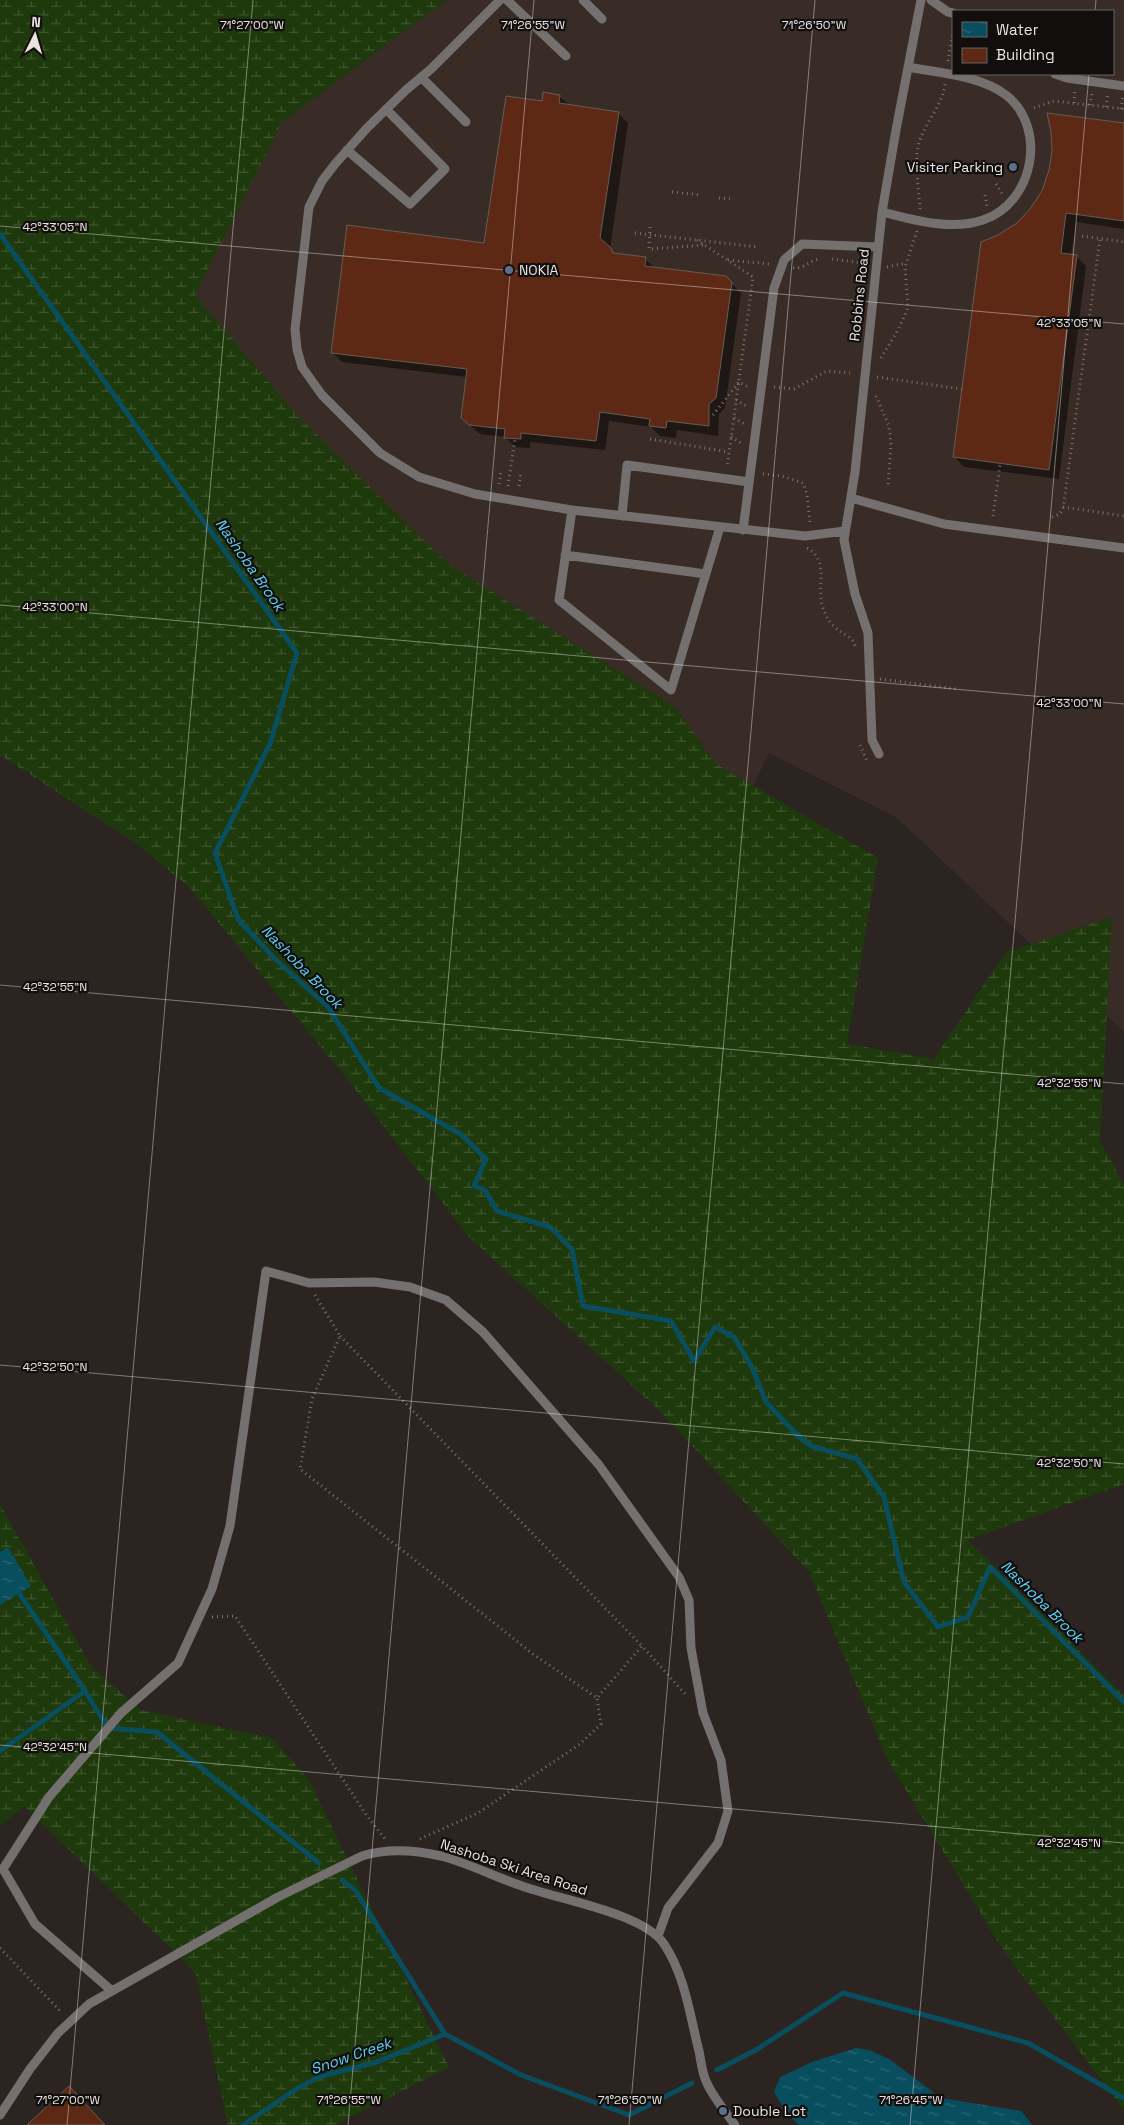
<svg xmlns="http://www.w3.org/2000/svg" width="1124" height="2125" font-family="'Space Grotesk',sans-serif">
<style>
.built{fill:#392c26;fill-rule:evenodd}
.wetland{fill:url(#wetland-marsh)}
.water{fill:url(#water-ripples)}
.shadow{fill:#0007}
.lines{fill:none;stroke-linecap:round;stroke-linejoin:round}
.stream{stroke:#094e5e;stroke-width:5}
.building{fill:#5e2914;stroke:#655c59}
.path{stroke:#797270;stroke-width:3;stroke-dasharray:1 4;stroke-linecap:butt}
.service{stroke:#757070;stroke-width:9}
.ticks{fill:none;stroke:#e9e4e2;stroke-width:1;stroke-opacity:0.45}
.service-dot{fill:#5c6f8a;stroke:#110e0d;stroke-width:2}
.labels{text-anchor:middle;stroke-width:4.5;stroke-linejoin:round;paint-order:stroke}
.poi-label{font-size:14px;fill:#e9e4e2;stroke:#110e0d;text-anchor:start}
.street-label{font-size:14px;fill:#e9e4e2;stroke:#110e0d}
.water-label{font-size:15px;font-style:italic;fill:#5cd2f3;stroke:#110e0d}
.ticks-label{font-size:12px;text-anchor:middle;fill:#e9e4e2;stroke:#110e0d;stroke-width:4.5;stroke-linejoin:round;paint-order:stroke}
</style>
<defs>
<pattern id="wetland-marsh" width="20" height="14" patternUnits="userSpaceOnUse" patternTransform="scale(1.25)"><rect width="20" height="14" fill="#1e390c"/><path d="M1 5h8M5 5V1M11 12h8M15 12V8" fill="none" stroke="#3f562f"/></pattern>
<pattern id="water-ripples" width="26" height="14" patternUnits="userSpaceOnUse" patternTransform="scale(1.25)"><rect width="26" height="14" fill="#094e5e"/><path d="M2 4q2-2 4 0t4 0M15 11q2-2 4 0t4 0" fill="none" stroke="#2d6775"/></pattern>
</defs>
<rect width="100%" height="100%" fill="#2b2421"/>
<path class="built" d="M 91,0 L 1124,0 L 1124,1032 L 897,818 L 769,753 L 736,821 L 532,924 L 0,4 ZM 953,11 L 1113,11 L 1113,74 L 953,74 Z"/>
<path class="wetland" d="M 0,0 L 447,0 L 282,122 L 195,295 L 294,412 L 448,564 L 675,707 L 716,764 L 878,858 L 847,1044 L 934,1059 L 1005,953 L 1112,917 L 1100,1141 L 1124,1184 L 1124,1484 L 968,1540 L 1124,1695 L 1124,2110 L 1005,1953 L 888,1761 L 809,1572 L 659,1410 L 468,1236 L 348,1080 L 189,887 L 136,843 L 0,755 Z
M 0,1504 L 91,1666 L 141,1710 L 272,1738 L 309,1780 L 449,2067 L 336,2125 L 228,2125 L 195,1972 L 24,1806 L 0,1826 Z"/>
<path class="water" d="M 8,1547 L 31,1586 L 0,1605 L 0,1552 Z
M 856,2048 L 869,2050 L 889,2059 L 941,2098 L 1021,2111 L 1032,2125 L 799,2125 L 788,2115 L 774,2092 L 780,2077 L 812,2062 Z"/>
<path class="shadow" d="M 559,96 L 570,106 L 618,113 L 628,123 L 610,249 L 616,255 L 645,259 L 655,268 L 725,277 L 741,293 L 725,408 L 719,414 L 718,436 L 677,430 L 676,438 L 660,436 L 651,427 L 609,421 L 605,450 L 530,442 L 530,448 L 515,447 L 505,437 L 480,434 L 462,418 L 467,377 L 342,362 L 332,352 L 485,244 L 543,102 Z
M 1124,125 L 1124,229 L 1076,222 L 1071,256 L 1076,256 L 1086,266 L 1059,479 L 964,467 L 955,457 L 1010,229 L 1031,210 L 1048,179 Z"/>
<g class="lines">
<path class="stream" d="M 0,234 L 297,653 L 270,744 L 215,853 L 238,919 L 274,958 L 328,1007 L 379,1088 L 462,1135 L 486,1159 L 474,1186 L 485,1190 L 497,1211 L 550,1227 L 572,1249 L 583,1306 L 671,1321 L 694,1361 L 715,1327 L 734,1337 L 752,1367 L 766,1402 L 796,1434 L 811,1446 L 857,1459 L 884,1497 L 904,1582 L 938,1627 L 968,1617 L 990,1567 L 1124,1702
M 19,1593 L 85,1691
M 0,1751 L 85,1691 L 108,1728 L 157,1732 L 319,1863
M 342,1880 L 355,1890 L 445,2034 L 521,2075 L 629,2115 L 692,2083
M 717,2070 L 756,2050 L 843,1993 L 1028,2043 L 1124,2098
M 243,2125 L 298,2088 L 319,2077 L 377,2062 L 445,2034"/>
</g>
<path class="building" d="M 543,92 L 560,95 L 559,103 L 619,112 L 600,238 L 611,248 L 613,253 L 646,257 L 645,266 L 726,276 L 732,282 L 716,398 L 709,404 L 709,426 L 667,421 L 666,428 L 649,426 L 650,419 L 600,412 L 596,441 L 521,433 L 521,439 L 504,438 L 505,429 L 469,425 L 461,418 L 467,369 L 331,353 L 347,225 L 484,243 L 506,96 L 542,101 Z
M 1047,113 L 1124,123 L 1124,221 L 1066,213 L 1061,253 L 1077,255 L 1049,470 L 953,457 L 981,242 L 998,235 L 1017,223 L 1030,209 L 1042,191 L 1049,170 L 1052,151 L 1051,132 Z
M 69,2086 L 105,2125 L 27,2125 Z"/>
<g class="lines">
<path class="path" d="M 948,61 L 953,32
M 1074,103 L 1075,89
M 1090,105 L 1092,92
M 1106,107 L 1108,94
M 1034,108 L 1054,101 L 1124,109
M 1121,109 L 1123,96
M 996,184 L 1003,195
M 672,192 L 701,195
M 985,195 L 987,206
M 719,198 L 733,199
M 920,209 C 919,190 913,157 920,140 C 927,120 942,106 945,84
M 650,227 L 649,249 L 704,245
M 635,233 L 758,247
M 1082,236 L 1124,242
M 697,240 L 753,277 L 727,468
M 832,259 L 862,263
M 728,260 L 770,264
M 887,267 L 906,263
M 793,268 C 808,268 808,260 821,259
M 881,358 L 898,330 L 908,308 L 905,267 L 917,231
M 877,377 L 962,389
M 774,387 L 794,389 L 827,371 L 850,373
M 876,396 L 889,426 L 891,444 L 888,487
M 736,400 L 748,407
M 713,415 L 739,382 L 750,388
M 734,418 L 746,425
M 731,437 L 743,444
M 650,439 L 729,452
M 763,474 L 782,476 L 803,483 L 807,494 L 810,524
M 499,484 L 501,471
M 508,486 L 515,439
M 519,486 L 521,473
M 1063,507 L 1124,516
M 993,516 L 1000,465
M 1052,517 L 1060,514 L 1063,509 L 1100,239
M 807,548 C 829,560 817,583 822,605 C 825,614 828,622 836,628 C 843,635 853,636 855,646
M 880,679 L 956,689
M 860,745 L 867,761
M 315,1295 L 340,1336 L 312,1399 L 300,1469 L 533,1654 L 597,1698 L 642,1646 L 687,1696
M 340,1336 L 642,1646
M 212,1617 L 235,1616 L 367,1816 L 386,1840
M 420,1839 L 478,1813 L 580,1744 L 601,1724 L 597,1698
M 0,1948 L 62,2013"/>
<path class="service" d="M 500,0 L 431,69 L 406,90 L 367,128 L 335,164 L 322,181 L 309,207 L 295,329 L 297,349 L 302,367 L 322,395 L 380,453 L 419,477 L 475,494 L 572,510 L 805,536 L 845,531
M 507,0 L 566,56
M 583,0 L 602,19
M 931,0 L 948,12 L 953,13
M 1055,74 L 1067,78 L 1124,86
M 421,77 L 466,122
M 347,150 L 410,204 L 445,169 L 386,109
M 882,212 C 915,220 950,231 983,220 C 1034,203 1048,128 1006,95 C 979,75 939,73 908,67
M 851,498 L 944,524 L 1124,548
M 572,510 L 559,600 L 671,690 L 720,527
M 622,516 L 627,465 L 749,482
M 743,530 L 774,288 L 784,260 L 802,244 L 878,247
M 565,555 L 706,574
M 879,754 L 872,740 L 868,633 L 855,594 L 844,540 L 855,472 L 882,212 L 896,130 L 921,0
M 112,1991 L 35,1924 L 3,1869 L 49,1797 L 121,1713 L 178,1663 L 212,1589 L 230,1526 L 266,1271 L 309,1283 L 374,1282 L 410,1287 L 446,1300 L 483,1332 L 599,1465 L 679,1577 L 689,1600 L 691,1648 L 703,1713 L 721,1760 L 728,1811 L 718,1843 L 668,1908 L 658,1936
M 0,2115 L 30,2069 L 58,2033 L 89,2004 L 278,1897 L 362,1856 C 387,1848 415,1850 441,1856 C 468,1863 495,1877 522,1886 C 557,1899 644,1913 664,1944 C 685,1975 690,2016 699,2051 C 701,2061 702,2072 706,2081 C 712,2096 725,2111 735,2125"/>
</g>
<path class="ticks" d="M 1095,11 L 1096,0M 0,226 L 1124,324M 0,605 L 1124,704M 0,985 L 1124,1084M 0,1365 L 1124,1464M 0,1745 L 1124,1843M 67,2125 L 253,0M 348,2125 L 534,0M 629,2125 L 815,0M 910,2125 L 1089,74"/>
<g class="service-dot">
<circle cx="1013" cy="167" r="5"/>
<circle cx="509" cy="270" r="5"/>
<circle cx="723" cy="2111" r="5"/>
</g>
<g class="labels">
<g class="poi-label">
<text x="1003" y="172" text-anchor="end">Visiter Parking</text>
<text x="519" y="275">NOKIA</text>
<text x="733" y="2116">Double Lot</text>
</g>
<g class="street-label">
<text transform="translate(859 295) rotate(-84)" y="5">Robbins Road</text>
<text transform="translate(514 1867) rotate(18)" y="5">Nashoba Ski Area Road</text>
</g>
<g class="water-label">
<text transform="translate(250 565) rotate(55)" y="5">Nashoba Brook</text>
<text transform="translate(302 967) rotate(46)" y="5">Nashoba Brook</text>
<text transform="translate(1042 1602) rotate(45)" y="5">Nashoba Brook</text>
<text transform="translate(351 2056) rotate(-19)" y="5">Snow Creek</text>
</g>
</g>
<g class="ticks-label">
<text x="252" y="29">71°27'00"W</text>
<text x="533" y="29">71°26'55"W</text>
<text x="814" y="29">71°26'50"W</text>
<text x="55" y="231">42°33'05"N</text>
<text x="1069" y="327">42°33'05"N</text>
<text x="55" y="611">42°33'00"N</text>
<text x="1069" y="707">42°33'00"N</text>
<text x="55" y="991">42°32'55"N</text>
<text x="1069" y="1087">42°32'55"N</text>
<text x="55" y="1371">42°32'50"N</text>
<text x="1069" y="1467">42°32'50"N</text>
<text x="55" y="1751">42°32'45"N</text>
<text x="1069" y="1847">42°32'45"N</text>
<text x="68" y="2104">71°27'00"W</text>
<text x="349" y="2104">71°26'55"W</text>
<text x="630" y="2104">71°26'50"W</text>
<text x="911" y="2104">71°26'45"W</text>
</g>
<rect x="952" y="10" width="162" height="65" fill="#110e0d" stroke="#676462"/>
<rect x="962" y="22" width="25" height="15" fill="url(#water-ripples)" stroke="#676462"/>
<text x="996" y="35" font-size="15" fill="#e9e4e2">Water</text>
<rect x="962" y="48" width="25" height="15" fill="#5e2914" stroke="#676462"/>
<text x="996" y="60" font-size="15" fill="#e9e4e2">Building</text>
<g transform="translate(35 35) rotate(5)" stroke="#110e0d" stroke-width="4" paint-order="stroke">
<path d="M0-4L9 19L0 12L-9 19Z" fill="#e9e4e2"/>
<text y="-8" font-size="14" font-weight="bold" text-anchor="middle" fill="#e9e4e2">N</text>
</g>
</svg>
